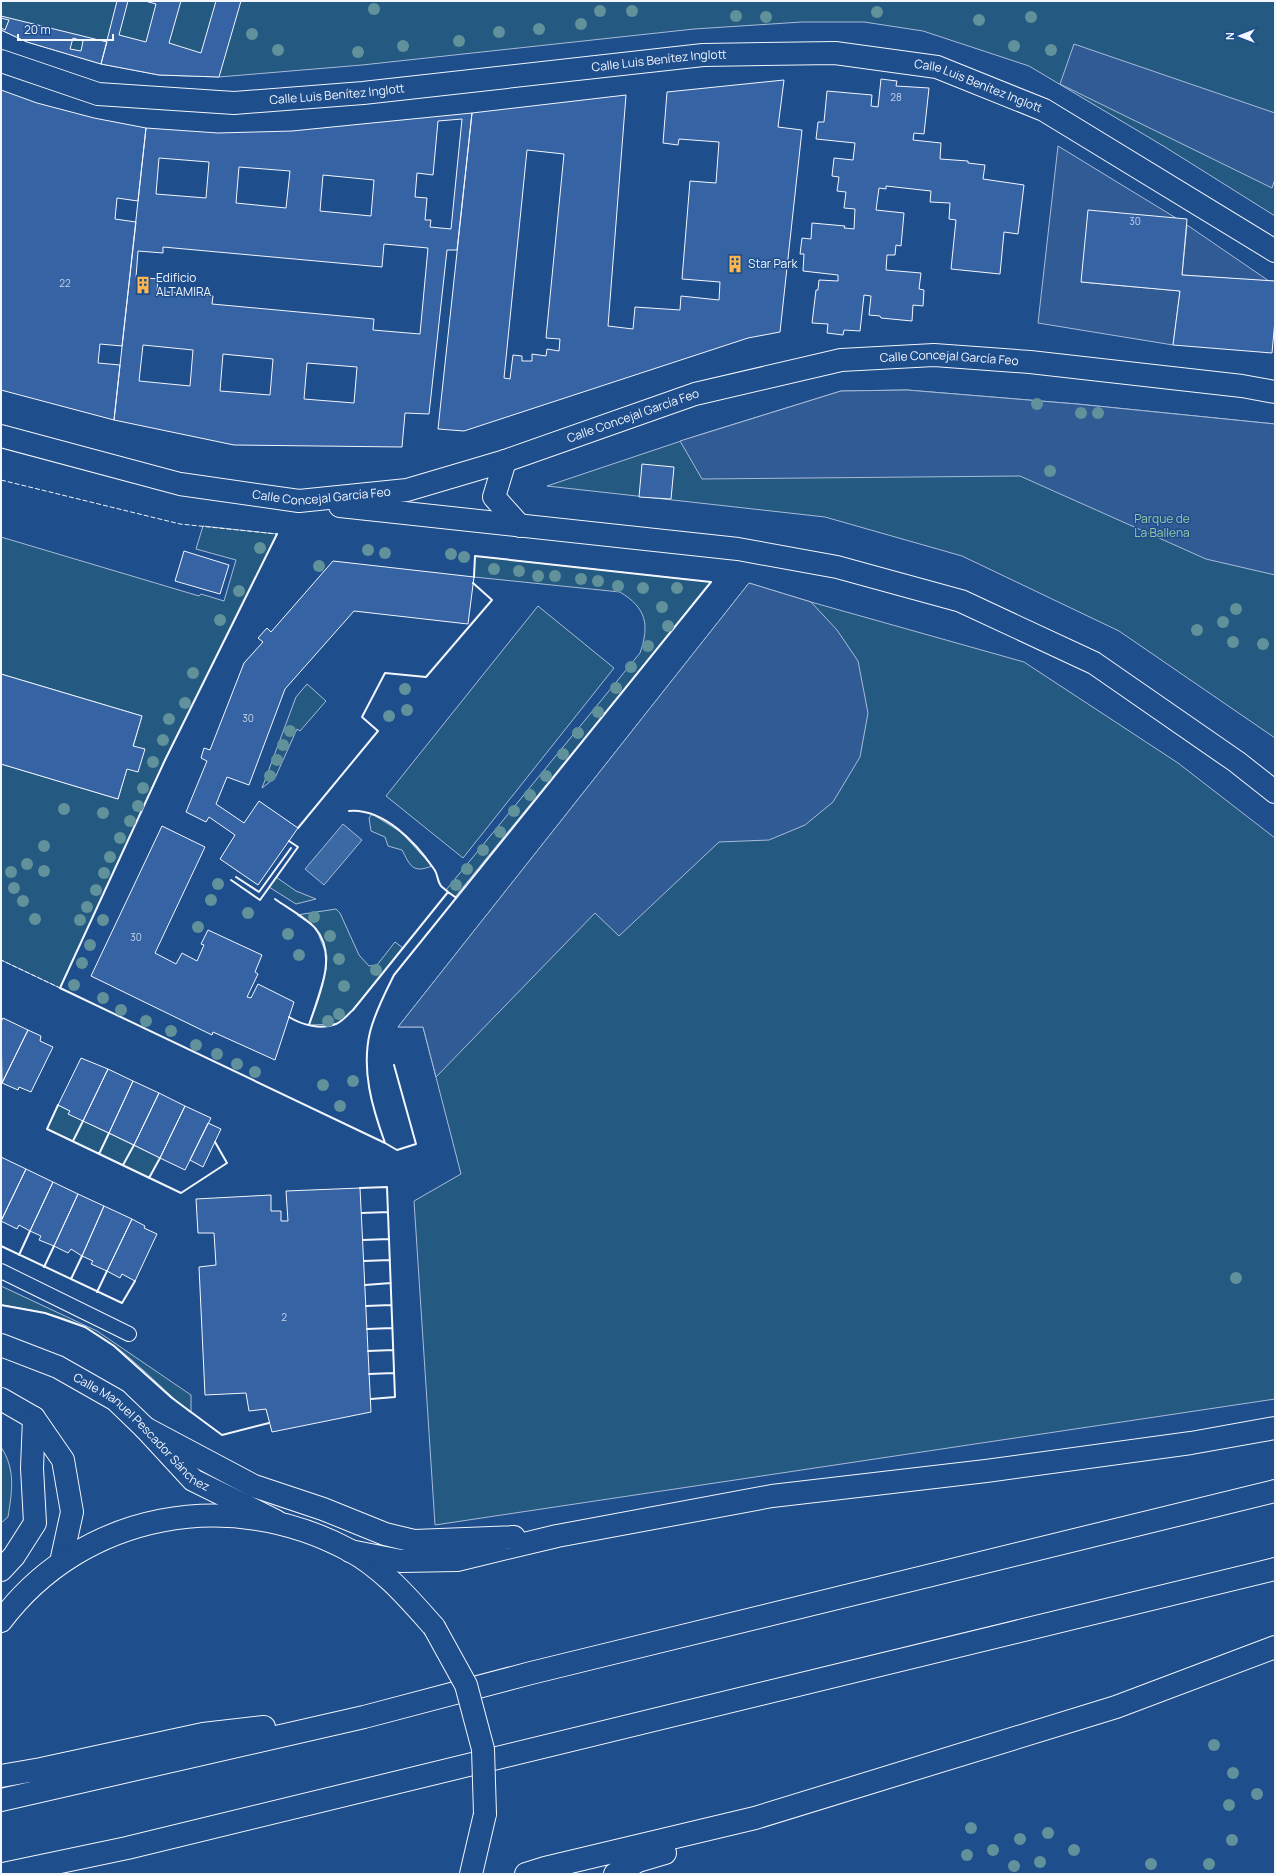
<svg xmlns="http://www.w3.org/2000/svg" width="1276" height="1875" font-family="Manrope,sans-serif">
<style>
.green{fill:#245a82;stroke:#a8bbd7}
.parking{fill:#305b95;stroke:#a8bbd7}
.water{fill:#3b69a3;stroke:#a8bbd7}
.building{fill:#3563a3;stroke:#f2f6ff;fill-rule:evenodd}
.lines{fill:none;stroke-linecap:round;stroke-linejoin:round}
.lane-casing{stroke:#f2f6ff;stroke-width:16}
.street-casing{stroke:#f2f6ff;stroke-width:24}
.secondary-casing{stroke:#f2f6ff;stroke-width:24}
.highway-casing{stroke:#f2f6ff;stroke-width:24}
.lane{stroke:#1f4e8c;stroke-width:14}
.street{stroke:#1f4e8c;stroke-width:22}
.secondary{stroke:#1f4e8c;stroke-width:22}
.highway{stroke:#1f4e8c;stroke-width:22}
.secondary-bridge-casing{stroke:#f2f6ff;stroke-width:24;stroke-linecap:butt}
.secondary-bridge{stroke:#1f4e8c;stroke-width:22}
.fence{stroke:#f2f6ff;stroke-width:1;stroke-dasharray:5 2;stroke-linecap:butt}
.wall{stroke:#f2f6ff;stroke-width:2}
.tree{fill:#61919a}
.labels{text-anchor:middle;stroke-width:3;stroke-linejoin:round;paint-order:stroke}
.number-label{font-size:10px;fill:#c3d1e8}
.street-label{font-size:12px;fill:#f2f6ff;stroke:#1f4e8c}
.poi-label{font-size:12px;fill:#f2f6ff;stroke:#1f4e8c;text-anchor:start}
.park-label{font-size:12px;fill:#97c8a6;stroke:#1f4e8c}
</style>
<rect width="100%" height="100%" fill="#1f4e8c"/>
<path class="green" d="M 1,1 L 1275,1 L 1275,216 L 1165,147 L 1029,66 L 923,31 L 864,22 L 802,22 L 694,29 L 362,65 L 219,77 L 159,75 L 101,64 L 27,42 L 1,30 Z
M 907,390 L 1077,404 L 1275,424 L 1275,738 L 1119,631 L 962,556 L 825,517 L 547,486 L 699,435 L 841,391 Z
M 203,526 L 277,534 L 165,760 L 60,988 L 1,960 L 1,764 L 118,799 L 142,716 L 1,674 L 1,537 L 199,596 L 201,594 L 224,601 L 236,560 L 196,549 Z
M 475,556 L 711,582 L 455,897 L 446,890 L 640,653 C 650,624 646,608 620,592 L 474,577 Z
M 749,583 L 811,602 L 1024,662 L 1178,763 L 1275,838 L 1275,1399 L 435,1525 L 414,1201 L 461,1174 L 423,1027 L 398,1027 Z
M 538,606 L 614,668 L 463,858 L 386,796 Z
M 307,684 L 326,701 L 300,731 L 297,729 L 275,778 L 262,788 L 296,697 Z
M 372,814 L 401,832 L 432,866 C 412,874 410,865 402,850 L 388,846 L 385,837 L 371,831 L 369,818 Z
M 276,877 L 296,891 L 316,899 L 296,904 L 269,887 Z
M 336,909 L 340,913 L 359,955 L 369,966 L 377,965 L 395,942 L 403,948 L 353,1010 L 337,1024 L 309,1025 L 326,970 L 327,956 L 316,928 L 297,915 Z
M 58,1105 L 70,1111 L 69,1114 L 160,1158 L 149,1178 L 47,1129 Z
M 1,1286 L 97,1331 L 191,1395 L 191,1413 C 156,1385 125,1347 84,1327 C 58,1314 29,1309 1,1305 Z
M 1,1447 C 16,1470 12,1491 8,1517 L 1,1523 Z"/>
<path class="parking" d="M 1074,44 L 1275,113 L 1275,179 L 1272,188 L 1060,84 Z
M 1058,146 L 1176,218 L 1081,282 L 1180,291 L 1173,345 L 1038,323 Z
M 1187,225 L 1269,281 L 1182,275 Z
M 907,390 L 1077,404 L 1275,424 L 1275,575 L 1206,559 L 1020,476 L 702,479 L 680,441 L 841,391 Z
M 749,583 L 811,602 L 837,630 L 858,661 L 868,713 L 860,757 L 833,802 L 805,825 L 769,840 L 719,842 L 619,936 L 595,913 L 436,1077 L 423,1027 L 398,1027 Z"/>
<path class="water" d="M 343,824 L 362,840 L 324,885 L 305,869 Z"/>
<path class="building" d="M 117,1 L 241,1 L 219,77 L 159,75 L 101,64 Z
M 128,1 L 145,1 L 156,4 L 146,42 L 119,35 Z
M 181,1 L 216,1 L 201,53 L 169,43 Z
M 1,16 L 107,42 L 101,64 L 27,42 L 1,30 L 1,28 L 5,30 L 9,20 L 1,18 ZM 73,38 L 83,41 L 81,51 L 70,49 Z
M 881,79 L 897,81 L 896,86 L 929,88 L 924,134 L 914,133 L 913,140 L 941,143 L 940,159 L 968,161 L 968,163 L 985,165 L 983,179 L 1024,185 L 1018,234 L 1004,232 L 1000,274 L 951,269 L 956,220 L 949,219 L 950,203 L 930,202 L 931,191 L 886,186 L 886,189 L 879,188 L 876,210 L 904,213 L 901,246 L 896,245 L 895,255 L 887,255 L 886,270 L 921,273 L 919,289 L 924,290 L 923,306 L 913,305 L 912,321 L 881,318 L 880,316 L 869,315 L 871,296 L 864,295 L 860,331 L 844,330 L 843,335 L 827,333 L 828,324 L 812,323 L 816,290 L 818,290 L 819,280 L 838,281 L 838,275 L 803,271 L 804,254 L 800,254 L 802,238 L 811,239 L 812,223 L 845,226 L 844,228 L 854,229 L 855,209 L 844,208 L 846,192 L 837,191 L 839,177 L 832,176 L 834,158 L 853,160 L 855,143 L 816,139 L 818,122 L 824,122 L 827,91 L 872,95 L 871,106 L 878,107 Z
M 784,80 L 778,127 L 802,130 L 780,332 L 748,338 L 464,431 L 438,429 L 472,113 L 626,95 L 608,326 L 633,329 L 635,307 L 680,310 L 681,296 L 719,300 L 720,282 L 682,279 L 690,181 L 716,183 L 719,142 L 679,139 L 678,145 L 663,143 L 667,92 ZM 527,150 L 564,154 L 546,338 L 560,339 L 559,351 L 547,349 L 546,356 L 532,354 L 532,361 L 522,361 L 522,356 L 513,355 L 510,379 L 504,378 Z
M 1,90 L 37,103 L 94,118 L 146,128 L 138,201 L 117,198 L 115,219 L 136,222 L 122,346 L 100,344 L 98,363 L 120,365 L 114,420 L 1,390 Z
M 472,113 L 457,250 L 447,250 L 429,414 L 405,413 L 402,447 L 234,445 L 114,420 L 146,128 L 218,133 L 292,131 ZM 462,119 L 451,229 L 430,227 L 431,220 L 425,220 L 427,198 L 415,197 L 417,173 L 433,175 L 438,121 ZM 159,158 L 209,162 L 206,198 L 156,194 ZM 239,167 L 290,171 L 286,208 L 236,203 ZM 323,175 L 374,180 L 371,216 L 320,211 ZM 384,244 L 428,248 L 420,334 L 373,330 L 374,319 L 212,304 L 213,296 L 157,291 L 158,279 L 136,277 L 138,251 L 163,253 L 163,247 L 382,267 ZM 143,345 L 193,350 L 190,386 L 139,381 ZM 223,354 L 273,359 L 270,395 L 220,391 ZM 307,363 L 357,367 L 354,403 L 304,399 Z
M 1088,210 L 1187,219 L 1182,275 L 1275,281 L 1275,320 L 1272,353 L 1173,345 L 1180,291 L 1081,282 Z
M 642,464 L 674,467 L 671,499 L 639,497 Z
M 184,551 L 229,565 L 220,594 L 175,581 Z
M 333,561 L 474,577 L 468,624 L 354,611 L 285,689 L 249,785 L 227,777 L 216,804 L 244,823 L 259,801 L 298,828 L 258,885 L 220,859 L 235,835 L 209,817 L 206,822 L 186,812 L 207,761 L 201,758 L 204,748 L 210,750 L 244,663 L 263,642 L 258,638 L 267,628 L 271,632 Z
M 1,674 L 142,716 L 133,746 L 145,749 L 138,772 L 127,769 L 118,799 L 1,764 Z
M 162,826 L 205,847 L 155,953 L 176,964 L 182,953 L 197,961 L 204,945 L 201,944 L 208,930 L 262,955 L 255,972 L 258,974 L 247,997 L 251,998 L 258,984 L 294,1002 L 275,1060 L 213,1032 L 212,1035 L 91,976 Z
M 3,1018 L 28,1030 L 2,1083 L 1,1022 Z
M 28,1030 L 41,1036 L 40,1041 L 53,1047 L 31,1092 L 19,1087 L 18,1090 L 2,1083 Z
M 81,1058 L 108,1069 L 83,1121 L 68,1114 L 70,1111 L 58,1105 Z
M 108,1069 L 133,1081 L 109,1133 L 83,1121 Z
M 133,1081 L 159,1093 L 134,1145 L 109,1133 Z
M 159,1093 L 185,1106 L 160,1158 L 134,1145 Z
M 185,1106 L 211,1118 L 185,1170 L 160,1158 Z
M 208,1123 L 221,1129 L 203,1167 L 190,1160 Z
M 1,1157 L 26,1169 L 1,1221 Z
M 26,1169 L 53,1182 L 30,1231 L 19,1225 L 17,1229 L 1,1221 Z
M 53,1182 L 78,1194 L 54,1246 L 39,1240 L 41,1236 L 30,1231 Z
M 360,1188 L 371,1412 L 272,1432 L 266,1409 L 249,1411 L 246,1393 L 205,1395 L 199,1267 L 216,1265 L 214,1233 L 198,1233 L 196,1199 L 271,1195 L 271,1211 L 281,1211 L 281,1221 L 288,1221 L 286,1191 Z
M 78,1194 L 104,1206 L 82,1256 L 71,1249 L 68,1253 L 54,1246 Z
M 104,1206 L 132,1219 L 107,1271 L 91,1264 L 93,1261 L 82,1256 Z
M 132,1219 L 145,1226 L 144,1228 L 157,1234 L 135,1281 L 122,1274 L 120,1278 L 107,1271 Z"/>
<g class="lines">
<g class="lane-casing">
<path id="lane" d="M 1,1271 L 129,1334"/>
</g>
<g class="street-casing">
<g id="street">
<path id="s1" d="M 1,61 L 98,94 L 234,103 L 363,93 L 703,55 L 835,53 L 937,67 L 1044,110 L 1275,251"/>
<path id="s2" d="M 1,436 L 180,484 L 299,501 L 407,490 L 505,461 L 695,394 L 841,360 L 934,355 L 1030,362 L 1242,386 L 1275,392"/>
<path d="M 505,461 L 494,497 L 520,526"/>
<path d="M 340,506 L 738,549 L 837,567 L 961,601 L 1094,663 L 1237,762 L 1275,792"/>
<path id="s3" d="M 1,1345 L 58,1367 L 116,1400 L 145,1428 L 193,1480 L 276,1521"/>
<path d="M 1,1399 L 34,1418 L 63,1460 L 72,1512 L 61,1562"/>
</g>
</g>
<g class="secondary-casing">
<path id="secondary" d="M 1,1570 L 14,1556 L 35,1523 L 32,1468 L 34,1418
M 1,1621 C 83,1512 230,1486 349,1550 C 383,1568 409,1599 434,1627
M 471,1874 L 485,1814"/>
</g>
<g class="highway-casing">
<path id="highway" d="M 145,1428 L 254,1486 L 323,1509 L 385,1534 L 414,1541 L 514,1537
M 350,1551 L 401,1561 L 457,1560 L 557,1536 L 772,1496 L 986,1471 L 1191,1443 L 1275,1428
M 1,1776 L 41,1769 L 203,1734 L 264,1727
M 1,1800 L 364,1717 L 531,1673 L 1275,1491
M 3,1874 L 127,1848 L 1275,1569
M 526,1874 L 545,1868 L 755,1818 L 1116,1707 L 1275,1647
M 615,1874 L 638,1861 L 665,1853"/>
</g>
<use href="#lane" class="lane"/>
<use href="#street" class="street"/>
<use href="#secondary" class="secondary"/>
<use href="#highway" class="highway"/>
<g class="secondary-bridge-casing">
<path id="secondary-bridge" d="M 434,1627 L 466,1685 L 483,1749 L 485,1814"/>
</g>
<use href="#secondary-bridge" class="secondary-bridge"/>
<path class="fence" d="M 1,480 L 180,524 L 277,534 L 165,760 L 60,988 L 1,960"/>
<path class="wall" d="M 277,534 L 165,760 L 60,988 L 385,1143 C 372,1107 361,1070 370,1032 C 375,1012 385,993 394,975 L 711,582 L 475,556 L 474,577
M 349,811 C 384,808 416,843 434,869 C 438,874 437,881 441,886 C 443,888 446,890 448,892
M 298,828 L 378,731 L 362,717 L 385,673 L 426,677 L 492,600 L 473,583
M 236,877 L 259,892 L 291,848
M 231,880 L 260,900 L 298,847 L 289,841
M 275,899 C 286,907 308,919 315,928 C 339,955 318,997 309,1025
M 289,1017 C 302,1025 321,1030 336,1024 C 342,1022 348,1014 353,1010 L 448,892 L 455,897
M 58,1105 L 47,1129 L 181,1193 L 227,1163 L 215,1142
M 73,1141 L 83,1121
M 385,1143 L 397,1150 L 416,1144 L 394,1065
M 99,1154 L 109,1133
M 123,1165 L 134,1145
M 149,1178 L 160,1158
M 360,1188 L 387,1187 L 395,1397 L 371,1399
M 362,1213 L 388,1212
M 363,1240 L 389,1239
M 1,1246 L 122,1303 L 135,1281
M 19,1255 L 30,1231
M 364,1261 L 390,1260
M 44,1267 L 54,1246
M 71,1279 L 82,1256
M 365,1285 L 391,1283
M 97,1292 L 107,1271
M 1,1305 L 45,1313 L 85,1327 L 114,1346 L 172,1398 L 222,1435 L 269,1423
M 366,1306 L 391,1305
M 367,1329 L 392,1328
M 368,1351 L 393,1350
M 369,1374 L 394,1373"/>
</g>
<g class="tree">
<circle cx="374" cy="9" r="6"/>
<circle cx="600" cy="11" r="6"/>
<circle cx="632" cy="11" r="6"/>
<circle cx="877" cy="12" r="6"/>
<circle cx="736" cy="16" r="6"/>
<circle cx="766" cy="17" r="6"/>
<circle cx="1031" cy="17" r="6"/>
<circle cx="979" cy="20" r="6"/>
<circle cx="581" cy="24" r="6"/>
<circle cx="539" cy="29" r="6"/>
<circle cx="499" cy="32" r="6"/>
<circle cx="252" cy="34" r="6"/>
<circle cx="459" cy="41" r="6"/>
<circle cx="403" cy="46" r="6"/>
<circle cx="1014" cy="46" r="6"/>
<circle cx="278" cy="50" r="6"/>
<circle cx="1051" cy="50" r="6"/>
<circle cx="358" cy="52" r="6"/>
<circle cx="1037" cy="404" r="6"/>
<circle cx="1081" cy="413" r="6"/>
<circle cx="1098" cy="413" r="6"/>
<circle cx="1050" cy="471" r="6"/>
<circle cx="260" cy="548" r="6"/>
<circle cx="368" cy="550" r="6"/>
<circle cx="385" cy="553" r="6"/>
<circle cx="451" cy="554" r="6"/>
<circle cx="464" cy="557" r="6"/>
<circle cx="319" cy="566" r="6"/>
<circle cx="494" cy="569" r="6"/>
<circle cx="519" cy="571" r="6"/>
<circle cx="538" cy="576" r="6"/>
<circle cx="555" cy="576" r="6"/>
<circle cx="581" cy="579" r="6"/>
<circle cx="598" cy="581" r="6"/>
<circle cx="618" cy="586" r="6"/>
<circle cx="643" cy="588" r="6"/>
<circle cx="677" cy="588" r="6"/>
<circle cx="239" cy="591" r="6"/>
<circle cx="662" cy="607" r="6"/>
<circle cx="1236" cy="609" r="6"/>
<circle cx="220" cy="620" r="6"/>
<circle cx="1223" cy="622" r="6"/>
<circle cx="668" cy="626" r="6"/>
<circle cx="1197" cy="630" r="6"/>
<circle cx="1233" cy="642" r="6"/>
<circle cx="1263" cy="644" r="6"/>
<circle cx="648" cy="646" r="6"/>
<circle cx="631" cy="667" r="6"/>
<circle cx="193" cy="673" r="6"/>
<circle cx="616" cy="688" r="6"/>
<circle cx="405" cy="689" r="6"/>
<circle cx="185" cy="703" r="6"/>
<circle cx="407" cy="710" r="6"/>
<circle cx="598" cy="712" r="6"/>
<circle cx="389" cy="716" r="6"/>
<circle cx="169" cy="719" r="6"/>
<circle cx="290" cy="731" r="6"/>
<circle cx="578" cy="733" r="6"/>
<circle cx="163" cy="740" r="6"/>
<circle cx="283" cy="745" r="6"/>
<circle cx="563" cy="754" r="6"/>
<circle cx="277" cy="760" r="6"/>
<circle cx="153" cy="762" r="6"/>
<circle cx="270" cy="776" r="6"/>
<circle cx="546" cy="776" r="6"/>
<circle cx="143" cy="788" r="6"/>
<circle cx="530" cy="795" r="6"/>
<circle cx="138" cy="806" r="6"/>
<circle cx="64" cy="809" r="6"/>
<circle cx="514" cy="811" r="6"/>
<circle cx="103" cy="813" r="6"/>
<circle cx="130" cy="821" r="6"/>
<circle cx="500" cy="832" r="6"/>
<circle cx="120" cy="838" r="6"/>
<circle cx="44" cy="846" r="6"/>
<circle cx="483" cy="850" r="6"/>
<circle cx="110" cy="857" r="6"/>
<circle cx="27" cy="864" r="6"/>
<circle cx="467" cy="869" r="6"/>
<circle cx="44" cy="871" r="6"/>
<circle cx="11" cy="872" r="6"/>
<circle cx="104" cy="873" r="6"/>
<circle cx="218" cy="884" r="6"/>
<circle cx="456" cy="885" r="6"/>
<circle cx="14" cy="888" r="6"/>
<circle cx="96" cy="890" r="6"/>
<circle cx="211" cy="900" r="6"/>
<circle cx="23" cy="901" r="6"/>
<circle cx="87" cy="907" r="6"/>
<circle cx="248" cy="913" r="6"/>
<circle cx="314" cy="917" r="6"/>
<circle cx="35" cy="919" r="6"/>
<circle cx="80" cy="920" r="6"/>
<circle cx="103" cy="920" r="6"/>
<circle cx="198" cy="927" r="6"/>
<circle cx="288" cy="934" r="6"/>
<circle cx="330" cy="936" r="6"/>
<circle cx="90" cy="945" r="6"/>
<circle cx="299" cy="955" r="6"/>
<circle cx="339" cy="959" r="6"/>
<circle cx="82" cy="963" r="6"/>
<circle cx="376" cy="970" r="6"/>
<circle cx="74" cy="985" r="6"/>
<circle cx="344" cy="986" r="6"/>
<circle cx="103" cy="998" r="6"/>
<circle cx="121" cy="1010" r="6"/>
<circle cx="339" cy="1014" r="6"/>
<circle cx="146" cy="1021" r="6"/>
<circle cx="328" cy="1021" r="6"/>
<circle cx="171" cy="1031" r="6"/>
<circle cx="196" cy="1045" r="6"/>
<circle cx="217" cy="1054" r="6"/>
<circle cx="237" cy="1064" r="6"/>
<circle cx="255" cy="1072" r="6"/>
<circle cx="353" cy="1081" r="6"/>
<circle cx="323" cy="1085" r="6"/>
<circle cx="340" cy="1106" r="6"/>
<circle cx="1236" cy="1278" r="6"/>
<circle cx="1214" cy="1745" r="6"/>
<circle cx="1233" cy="1773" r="6"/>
<circle cx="1257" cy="1794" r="6"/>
<circle cx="1229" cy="1805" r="6"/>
<circle cx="971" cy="1828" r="6"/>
<circle cx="1048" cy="1833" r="6"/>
<circle cx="1020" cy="1839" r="6"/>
<circle cx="1232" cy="1840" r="6"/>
<circle cx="993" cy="1850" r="6"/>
<circle cx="1074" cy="1850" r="6"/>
<circle cx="967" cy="1855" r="6"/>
<circle cx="1040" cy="1862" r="6"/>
<circle cx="1151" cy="1864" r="6"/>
<circle cx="1209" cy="1864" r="6"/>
<circle cx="1014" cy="1866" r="6"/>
</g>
<defs>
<g id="building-bare" transform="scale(1.38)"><path d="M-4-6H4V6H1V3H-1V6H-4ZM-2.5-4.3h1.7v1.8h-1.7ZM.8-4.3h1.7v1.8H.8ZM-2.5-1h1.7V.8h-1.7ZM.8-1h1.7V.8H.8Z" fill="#ffb74d" stroke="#1f4e8c" stroke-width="2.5" paint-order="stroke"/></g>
</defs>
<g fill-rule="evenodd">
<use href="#building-bare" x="735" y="264"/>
<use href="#building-bare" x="143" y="285"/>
</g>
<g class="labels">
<g class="number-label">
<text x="896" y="101">28</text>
<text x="1135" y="225">30</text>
<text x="65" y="287">22</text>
<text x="248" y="722">30</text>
<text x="136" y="941">30</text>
<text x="284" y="1321">2</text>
</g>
<g class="street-label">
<text dy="4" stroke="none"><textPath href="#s1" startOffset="666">Calle Luis Benítez Inglott</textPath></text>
<text dy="4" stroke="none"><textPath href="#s1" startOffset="990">Calle Luis Benítez Inglott</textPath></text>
<text dy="4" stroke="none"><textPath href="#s1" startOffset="342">Calle Luis Benítez Inglott</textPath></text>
<text dy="4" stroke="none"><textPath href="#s2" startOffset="976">Calle Concejal García Feo</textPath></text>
<text dy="4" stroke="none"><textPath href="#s2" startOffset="652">Calle Concejal García Feo</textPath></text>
<text dy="4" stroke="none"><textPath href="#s2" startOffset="328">Calle Concejal García Feo</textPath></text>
<text dy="4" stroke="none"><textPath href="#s3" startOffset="168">Calle Manuel Pescador Sánchez</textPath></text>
</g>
<g class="poi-label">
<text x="748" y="268">Star Park</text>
<text x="156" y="282">Edificio<tspan x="156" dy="14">ALTAMIRA</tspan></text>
</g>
<g class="park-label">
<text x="1162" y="523">Parque de<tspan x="1162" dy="14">La Ballena</tspan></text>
</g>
</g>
<rect width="1276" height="1875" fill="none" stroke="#f2f6ff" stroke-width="4"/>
<g transform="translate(1240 36) rotate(270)" stroke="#1f4e8c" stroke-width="3" paint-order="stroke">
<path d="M0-3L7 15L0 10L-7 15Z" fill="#f2f6ff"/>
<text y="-6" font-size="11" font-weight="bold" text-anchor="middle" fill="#f2f6ff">N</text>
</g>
<path d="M18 34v6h95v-6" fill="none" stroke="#f2f6ff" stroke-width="2"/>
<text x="24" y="34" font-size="12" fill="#f2f6ff" stroke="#1f4e8c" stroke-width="3" paint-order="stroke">20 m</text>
</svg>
